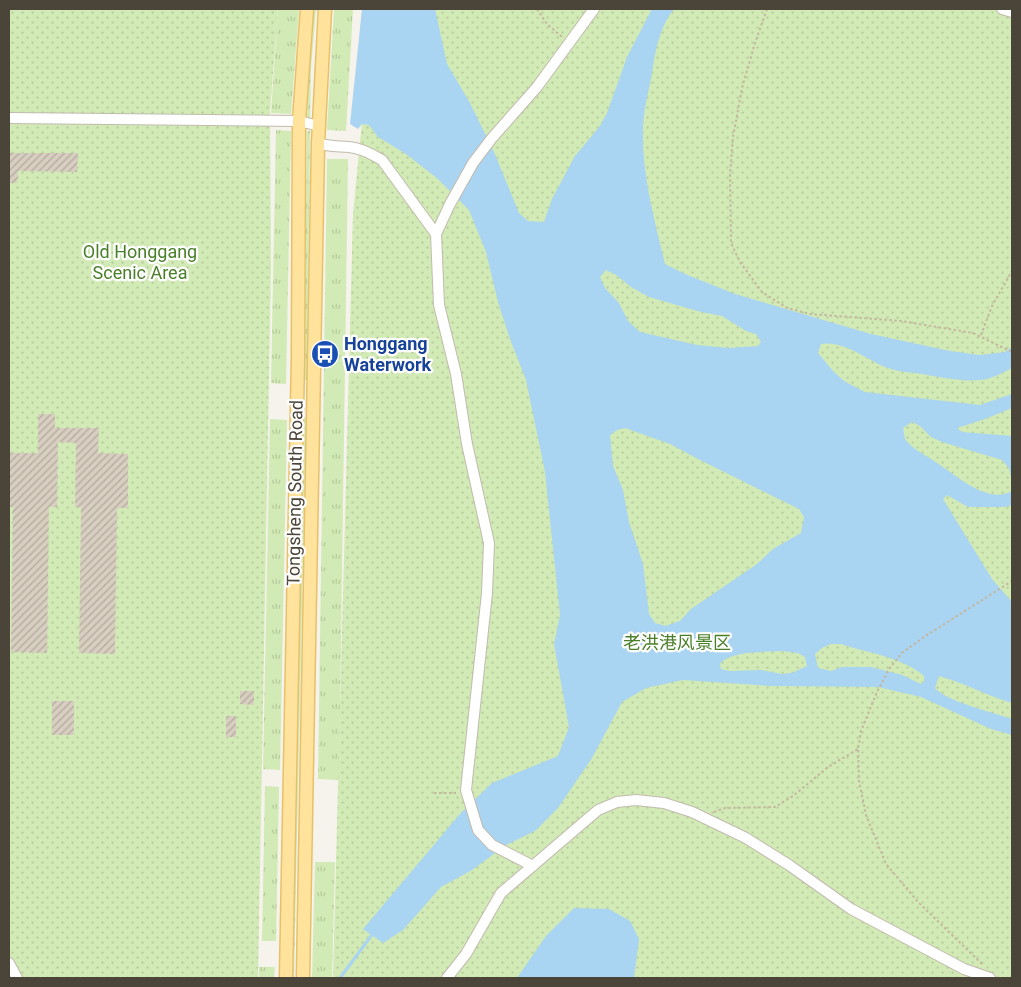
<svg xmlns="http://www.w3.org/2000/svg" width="1021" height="987" font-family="Roboto,'Noto Sans SC',sans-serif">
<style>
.grass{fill:url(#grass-tufts)}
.park{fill:url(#park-dots)}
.water{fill:#a9d4f2;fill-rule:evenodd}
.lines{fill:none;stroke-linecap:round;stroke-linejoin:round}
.stream{stroke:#a9d4f2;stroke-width:3}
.building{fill:url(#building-hatch)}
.minor-casing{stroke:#c2bbae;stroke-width:12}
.major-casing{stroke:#e6c16a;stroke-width:15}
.path{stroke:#c4b79f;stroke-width:2;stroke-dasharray:2.5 2.5;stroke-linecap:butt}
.minor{stroke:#fff;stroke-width:10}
.major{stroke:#ffe39c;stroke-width:12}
.labels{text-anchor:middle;stroke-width:4.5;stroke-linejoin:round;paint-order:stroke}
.park-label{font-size:18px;fill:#4a7f2a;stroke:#fff}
.transit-label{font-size:18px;font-weight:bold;fill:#164399;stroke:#fff;text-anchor:start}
.street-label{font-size:18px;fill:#4b4439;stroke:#fff}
</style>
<defs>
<pattern id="grass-tufts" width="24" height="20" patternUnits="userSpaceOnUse" patternTransform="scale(1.25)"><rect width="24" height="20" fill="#d2eab5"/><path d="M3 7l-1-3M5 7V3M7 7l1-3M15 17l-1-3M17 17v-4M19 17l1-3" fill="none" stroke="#b6ca9c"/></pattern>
<pattern id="park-dots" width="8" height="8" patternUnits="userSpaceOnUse" patternTransform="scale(1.25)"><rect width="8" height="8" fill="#d2eab5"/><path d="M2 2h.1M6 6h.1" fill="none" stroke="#b6ca9c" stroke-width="1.8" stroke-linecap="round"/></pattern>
<pattern id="building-hatch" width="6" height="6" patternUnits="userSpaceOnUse" patternTransform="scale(1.25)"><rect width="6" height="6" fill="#d8cfc1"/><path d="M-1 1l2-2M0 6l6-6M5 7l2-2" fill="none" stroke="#b1aa9e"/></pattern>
</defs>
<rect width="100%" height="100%" fill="#f6f3ec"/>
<path class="grass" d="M 278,9 L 299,9 L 291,114 L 271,113 Z
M 312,9 L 316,9 L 311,69 L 310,120 L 307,119 Z
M 334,9 L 353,9 L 346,131 L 327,130 Z
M 276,130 L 291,131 L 286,384 L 271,383 Z
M 307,131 L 310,131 L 307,380 L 304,380 Z
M 327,159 L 348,159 L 339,780 L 318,779 Z
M 303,417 L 306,417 L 294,978 L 291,978 Z
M 270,419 L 287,420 L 280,770 L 263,769 Z
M 265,786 L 279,787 L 276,941 L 262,941 Z
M 315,862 L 335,862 L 332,978 L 312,978 Z
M 259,967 L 275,967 L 274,978 L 259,978 Z"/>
<path class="park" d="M 9,9 L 278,9 L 270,111 L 271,267 L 258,978 L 9,978 Z
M 373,9 L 1012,9 L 1012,978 L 333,978 L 353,214 Z"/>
<path class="water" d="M 362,9 L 435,9 L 447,64 L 470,103 L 494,152 L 519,213 L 528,221 L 544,222 L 552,199 L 575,156 L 600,126 L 607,113 L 627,57 L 652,9 L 674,9 C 660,26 655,51 652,73 C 649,90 644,108 643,125 C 641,172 654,218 665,264 L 685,274 L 735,294 L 871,334 L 950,351 L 980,355 L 1005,352 L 1012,347 L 1012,368 C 1002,373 992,379 980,380 C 959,382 936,376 915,373 C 905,372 895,371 885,367 C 866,359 843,340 821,344 L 818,353 L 833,371 L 844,381 L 865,392 L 980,405 L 1012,394 L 1012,408 L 985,419 L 957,428 L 962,432 L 1012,436 L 1012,482 L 1009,468 L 1002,460 L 942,442 L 931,437 L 920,426 L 912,422 L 903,428 C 904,431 904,436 905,439 C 912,449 927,456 937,463 C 956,475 987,505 1012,491 L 1012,505 L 1005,507 L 968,507 L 947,495 L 943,499 L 992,579 L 1012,602 L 1012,703 C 987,696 965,683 939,676 L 935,688 C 945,701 995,713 1012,719 L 1012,735 L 991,729 L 921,697 L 878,687 L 771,686 L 683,680 L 646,688 L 622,702 L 592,758 L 558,808 L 535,831 L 506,845 L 472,870 L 441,887 L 403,930 L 383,943 L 363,929 L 459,815 L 492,783 L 558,756 L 569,727 L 554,644 L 560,615 L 545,472 L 526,380 L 510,339 L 498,302 L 486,252 L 469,210 L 438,179 L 406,154 L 378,137 L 369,125 L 362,124 L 358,129 L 350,124 ZM 606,270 L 616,275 L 631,287 L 649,297 L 701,312 L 722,316 L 746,331 L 756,334 L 761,342 L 758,346 L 729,348 L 697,345 L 640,332 L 628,321 L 619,303 L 605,288 L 600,277 ZM 625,428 L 670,444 L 698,459 L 799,509 L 804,517 L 801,533 L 773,549 L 757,564 L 691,609 L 680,621 L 665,626 L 655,623 L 649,614 L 643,564 L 629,522 L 623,490 L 613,466 L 610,435 L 617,430 ZM 831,644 L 841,644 C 868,653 902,657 924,676 L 924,681 L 921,684 L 902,675 L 871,667 L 842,667 L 831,671 L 818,668 L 815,654 L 822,648 ZM 782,651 L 798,653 L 805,657 L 807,666 L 792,673 L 781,674 L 762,670 L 730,671 L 721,669 L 720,664 C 729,651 766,652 782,651 Z
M 574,908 L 609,909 L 630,921 L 639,939 L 634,978 L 517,978 L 546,936 Z"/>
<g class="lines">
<path class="stream" d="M 340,978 L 371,936"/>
</g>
<path class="building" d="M 9,153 L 78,153 L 77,172 L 18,171 L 17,183 L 9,183 Z
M 38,414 L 55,414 L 55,428 L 99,428 L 98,453 L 128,454 L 128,508 L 117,508 L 115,654 L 79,653 L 81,507 L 75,507 L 76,443 L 58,442 L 57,507 L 49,507 L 47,653 L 11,652 L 13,507 L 9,507 L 9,453 L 38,453 Z
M 240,691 L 254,691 L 254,705 L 240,704 Z
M 52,701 L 74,701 L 74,735 L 52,735 Z
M 226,716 L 236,716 L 236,737 L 226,737 Z"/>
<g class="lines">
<g class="minor-casing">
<path id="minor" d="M 1002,9 L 1012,12
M 9,118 L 299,121 L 319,126
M 318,143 C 329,147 338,146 349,147 C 361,148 372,154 382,160 L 436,234 L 439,305 L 456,374 L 467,444 L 489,543 L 487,593 L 466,790 L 478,830 L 492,845 L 533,866
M 436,234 L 450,204 L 473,163 L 492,138 L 537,87 L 594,9
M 9,963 L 17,978
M 447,978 L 466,954 L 501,893 L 598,810 L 617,802 L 636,800 L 664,803 L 692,812 L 746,838 L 789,865 L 851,909 L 964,969 L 990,978"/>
</g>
<g class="major-casing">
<path id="major" d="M 286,978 L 298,357 L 299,121 L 307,9
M 303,978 L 318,143 L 325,9"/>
</g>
<path class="path" d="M 537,9 L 547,24 L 562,37
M 767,9 L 755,43 L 742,88 L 733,137 L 730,175 L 731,243 L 740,262 L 762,292 L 787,308 L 810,314 L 901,321 L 973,333 L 1012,352
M 981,335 L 992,306 L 1012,271
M 434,793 L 456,793
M 714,812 L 725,808 L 775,807 L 793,796 L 828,767 L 858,749
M 982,964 L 918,902 L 886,864 L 866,815 L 859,781 L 858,749 L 861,731 L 877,692 L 889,669 L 902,653 L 924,637 L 1012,581"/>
<use href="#minor" class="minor"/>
<use href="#major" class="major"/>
</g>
<defs>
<g id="bus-disc" transform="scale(1.4375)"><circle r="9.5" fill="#1a4fb4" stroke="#fff"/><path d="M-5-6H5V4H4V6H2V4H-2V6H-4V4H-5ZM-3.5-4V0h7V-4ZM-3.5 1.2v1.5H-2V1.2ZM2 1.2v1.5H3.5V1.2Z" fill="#fff"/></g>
</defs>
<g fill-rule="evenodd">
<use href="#bus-disc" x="325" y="354"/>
</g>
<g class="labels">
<g class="park-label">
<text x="140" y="258">Old Honggang<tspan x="140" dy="21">Scenic Area</tspan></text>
<text x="677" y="649">老洪港风景区</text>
</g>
<g class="transit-label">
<text x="344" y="350">Honggang<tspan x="344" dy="21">Waterwork</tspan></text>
</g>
<g class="street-label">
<text transform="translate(295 493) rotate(-89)" y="6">Tongsheng South Road</text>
</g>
</g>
<rect width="1021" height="987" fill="none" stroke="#4b4439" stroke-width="20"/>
</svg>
